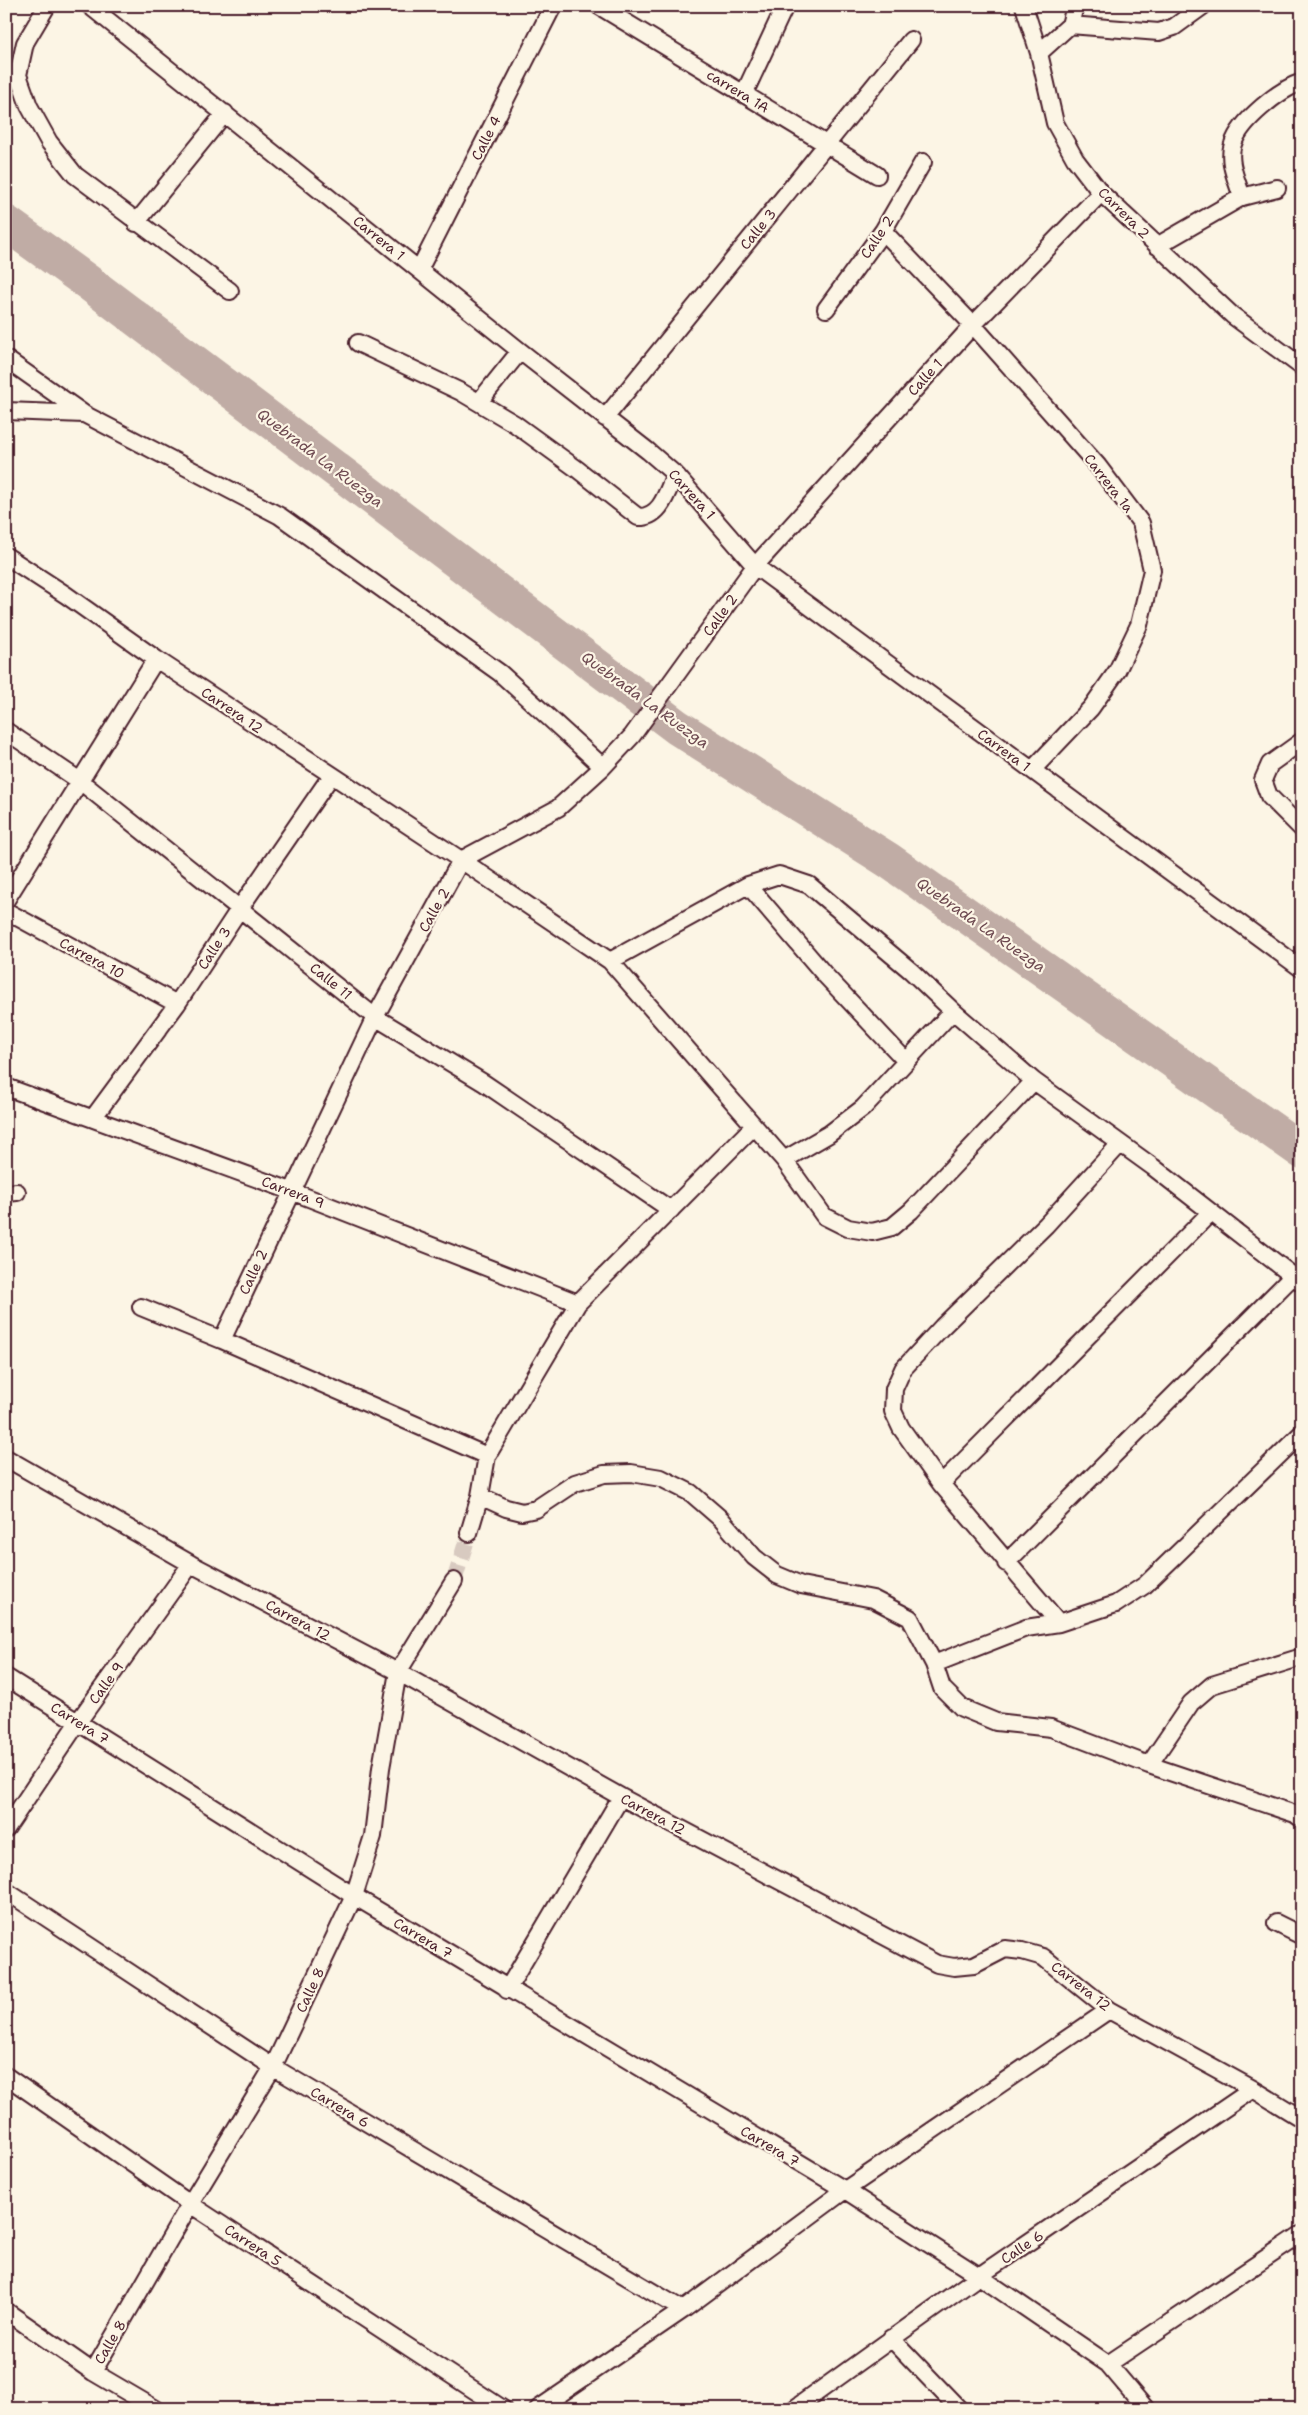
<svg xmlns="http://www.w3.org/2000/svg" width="1308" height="2415" font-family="'Shantell Sans',sans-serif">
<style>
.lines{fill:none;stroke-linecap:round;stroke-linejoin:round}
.river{stroke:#c0aca5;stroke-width:36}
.street-tunnel{stroke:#d8cac0;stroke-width:16;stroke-dasharray:16 8;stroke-linecap:butt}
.street-casing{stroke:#4a1f2b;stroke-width:20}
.street{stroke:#fcf5e5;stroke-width:16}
.labels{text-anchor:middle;stroke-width:4.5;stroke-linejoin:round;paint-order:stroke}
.street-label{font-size:14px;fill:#4a1f2b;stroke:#fcf5e5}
.water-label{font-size:15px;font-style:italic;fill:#6d4950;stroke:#fcf5e5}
</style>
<rect width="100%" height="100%" fill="#fcf5e5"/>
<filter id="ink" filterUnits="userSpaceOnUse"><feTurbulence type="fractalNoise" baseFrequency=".02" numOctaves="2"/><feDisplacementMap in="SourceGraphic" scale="10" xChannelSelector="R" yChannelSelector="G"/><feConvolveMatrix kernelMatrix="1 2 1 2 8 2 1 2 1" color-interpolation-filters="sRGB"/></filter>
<g filter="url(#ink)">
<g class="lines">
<path class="river" d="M 6,223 L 89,283 L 677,727 L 888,860 L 1302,1151"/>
<path class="street-tunnel" d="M 454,1581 L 469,1533"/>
<g class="street-casing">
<path id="street" d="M 47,6 L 25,43 L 18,75 L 29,106 L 49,142 L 75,175 L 230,291
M 90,6 L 520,351 L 648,451 L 677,476 L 755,566 L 1302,969
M 599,6 L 877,175
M 1024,6 L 1039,53 L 1055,123 L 1075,159 L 1101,193 L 1232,315 L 1302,367
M 1070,25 L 1159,32 L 1174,27 L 1203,6
M 1039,53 L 1070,25 L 1075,6
M 744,94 L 785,6
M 1242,197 C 1237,181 1227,161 1233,144 C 1240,121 1280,89 1302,82
M 136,223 L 225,113
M 883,231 L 973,325 L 1098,466 L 1141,523 L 1152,570 L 1139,625 L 1117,671 L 1091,708 L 1032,770
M 1157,246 L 1242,197 L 1277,188
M 419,270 L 553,6
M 826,309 L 883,231 L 923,162
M 358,343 L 461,392 L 515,424 L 577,469 L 638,517 C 661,518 667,492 675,474
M 6,359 L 84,414
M 479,402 L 520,351
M 6,411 L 84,414 L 280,516 L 500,673 L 603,767
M 605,418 L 911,40
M 6,556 L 66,595 L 156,659 L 461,860 L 610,961 L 784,1160 L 824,1216 L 848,1228 L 872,1232 L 892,1227 L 911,1211 L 1034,1081
M 6,731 L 80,781 L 375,1017 L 484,1083 L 671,1210
M 1302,741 L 1270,764 L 1263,780 L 1269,796 L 1302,829
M 748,885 L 825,975 L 906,1061
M 6,900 L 156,659
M 6,911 L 177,1004
M 610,961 L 748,885 L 779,875 L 809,885 L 911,971 L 953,1011 L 1034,1081 L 1153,1167 L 1302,1283
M 6,1087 L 291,1191 L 578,1303
M 93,1118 L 177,1004 L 240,908 L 331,776
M 784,1160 L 829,1134 L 863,1108 L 953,1011
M 6,1193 L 17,1192
M 141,1307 L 222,1340 L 487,1456 L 578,1303 L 753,1127
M 222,1340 L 375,1017 L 461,860 L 558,808 L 603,767 L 632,736 L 755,566 L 973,325 L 1101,193
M 6,1458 L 191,1564 L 398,1672 L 621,1797 L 937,1964 L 954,1967 L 974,1965 L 1005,1949 L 1022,1951 L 1043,1957 L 1109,2010 L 1253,2089 L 1302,2119
M 941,1484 L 1210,1213
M 480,1496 L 506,1508 L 522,1512 L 536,1509 L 575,1483 L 604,1474 L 631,1473 L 661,1478 L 691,1493 L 721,1519 L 754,1557 L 777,1575 L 801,1585 L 873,1599 L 910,1618 L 934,1664 L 942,1688 L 962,1708 L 996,1722 L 1051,1728 L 1149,1765 L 1295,1814 L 1302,1819
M 469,1533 L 480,1496 L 487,1456
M 1006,1563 L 1293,1276
M 1059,1623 L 941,1484 L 901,1428 L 893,1411 L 894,1389 L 903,1369 L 942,1327 L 1046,1225 L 1119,1145
M 934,1664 L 1026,1628 L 1059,1623 L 1116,1604 L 1145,1585 L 1302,1433
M 6,1677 L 354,1896 L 845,2190 L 979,2276 L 1108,2364 L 1146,2409
M 1149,1765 L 1191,1703 L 1212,1685 L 1302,1657
M 6,1829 L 78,1722 L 191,1564
M 6,1891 L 273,2067 L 683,2310
M 1276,1923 L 1302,1936
M 507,1990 L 621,1797
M 6,2076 L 190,2204 L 503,2409
M 6,2311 L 93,2372 L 156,2409
M 891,2338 L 959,2409
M 1108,2364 L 1302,2234
M 93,2372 L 190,2204 L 273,2067 L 354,1896 L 373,1836 L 381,1768 L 398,1672 L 454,1581
M 538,2409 L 683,2310 L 845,2190 L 1109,2010
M 794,2409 L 979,2276 L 1253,2089"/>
</g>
<use href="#street" class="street"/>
</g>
</g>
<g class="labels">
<g class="street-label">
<text transform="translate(738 91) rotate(31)" y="5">carrera 1A</text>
<text transform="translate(486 138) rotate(-63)" y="5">Calle 4</text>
<text transform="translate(1124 213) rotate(45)" y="5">Carrera 2</text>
<text transform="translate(758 229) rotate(-51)" y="5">Calle 3</text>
<text transform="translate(877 237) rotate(-56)" y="5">Calle 2</text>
<text transform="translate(379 238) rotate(39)" y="5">Carrera 1</text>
<text transform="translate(925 377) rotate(-48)" y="5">Calle 1</text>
<text transform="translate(1109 483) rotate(52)" y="5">Carrera 1a</text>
<text transform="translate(692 494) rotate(48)" y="5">Carrera 1</text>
<text transform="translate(720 615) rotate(-54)" y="5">Calle 2</text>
<text transform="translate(232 710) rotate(34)" y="5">Carrera 12</text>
<text transform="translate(1004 750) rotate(36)" y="5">Carrera 1</text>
<text transform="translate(434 910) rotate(-61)" y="5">Calle 2</text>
<text transform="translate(214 948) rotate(-57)" y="5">Calle 3</text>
<text transform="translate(92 958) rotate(28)" y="5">Carrera 10</text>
<text transform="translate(331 981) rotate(39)" y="5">Calle 11</text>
<text transform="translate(293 1192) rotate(21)" y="5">Carrera 9</text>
<text transform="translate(253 1272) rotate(-65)" y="5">Calle 2</text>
<text transform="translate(298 1620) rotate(28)" y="5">Carrera 12</text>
<text transform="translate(106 1683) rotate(-54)" y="5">Calle 9</text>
<text transform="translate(80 1723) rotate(32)" y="5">Carrera 7</text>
<text transform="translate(653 1814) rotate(28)" y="5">Carrera 12</text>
<text transform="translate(423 1938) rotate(31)" y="5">Carrera 7</text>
<text transform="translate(1081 1986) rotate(38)" y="5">Carrera 12</text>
<text transform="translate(310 1990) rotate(-65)" y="5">Calle 8</text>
<text transform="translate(340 2107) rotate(31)" y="5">Carrera 6</text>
<text transform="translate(770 2146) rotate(31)" y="5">Carrera 7</text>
<text transform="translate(253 2245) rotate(33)" y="5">Carrera 5</text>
<text transform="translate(1022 2247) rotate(-34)" y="5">Calle 6</text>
<text transform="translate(110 2342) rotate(-60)" y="5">Calle 8</text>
</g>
<g class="water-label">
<text transform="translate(320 458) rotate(37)" y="5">Quebrada La Ruezga</text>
<text transform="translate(645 700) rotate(36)" y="5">Quebrada La Ruezga</text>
<text transform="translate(981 925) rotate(35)" y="5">Quebrada La Ruezga</text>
</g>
</g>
<rect width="1308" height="2415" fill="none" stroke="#fcf5e5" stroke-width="25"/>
<rect x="12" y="12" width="1283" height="2390" fill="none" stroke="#4a1f2b" stroke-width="2" filter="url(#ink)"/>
</svg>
